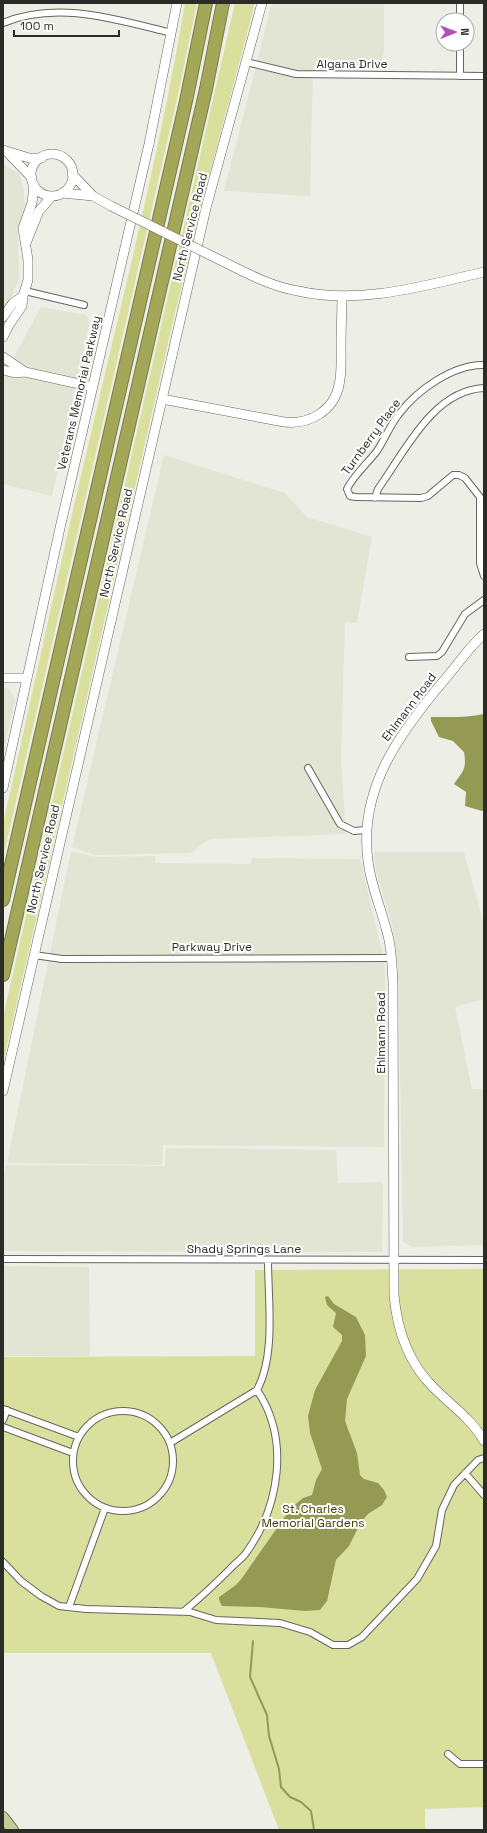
<svg xmlns="http://www.w3.org/2000/svg" width="487" height="1833" font-family="'Space Grotesk',sans-serif">
<style>
.built{fill:#e3e5d4}
.green{fill:#d9e09d}
.water{fill:#949a53}
.lines{fill:none;stroke-linecap:round;stroke-linejoin:round}
.stream{stroke:#949a53;stroke-width:2}
.street-casing{stroke:#65665e;stroke-width:8}
.secondary-casing{stroke:#65665e;stroke-width:10}
.primary-casing{stroke:#787c47;stroke-width:12}
.highway-casing{stroke:#787c47;stroke-width:14}
.street{stroke:#fff;stroke-width:6}
.secondary{stroke:#fff;stroke-width:9}
.primary{stroke:#c7cb9a;stroke-width:10}
.highway{stroke:#a2a857;stroke-width:12}
.secondary-bridge-casing{stroke:#65665e;stroke-width:10;stroke-linecap:butt}
.secondary-bridge{stroke:#fff;stroke-width:9}
.labels{text-anchor:middle;stroke-width:4;stroke-linejoin:round;paint-order:stroke}
.street-label{font-size:12px;fill:#2b2b28;stroke:#fff}
.park-label{font-size:12px;fill:#393c01;stroke:#fff}
</style>
<rect width="100%" height="100%" fill="#edeee5"/>
<path class="built" d="M 272,3 L 384,3 L 384,51 L 381,65 L 313,66 L 310,196 L 224,191 Z
M 3,164 L 18,173 L 20,176 L 24,189 L 24,202 L 27,205 L 19,226 L 18,239 L 19,278 L 12,297 L 3,308 Z
M 41,307 L 86,315 L 90,321 L 52,496 L 3,484 L 3,367 L 14,357 Z
M 164,455 L 285,493 L 307,517 L 372,537 L 357,623 L 345,622 L 341,759 L 346,834 L 210,839 L 190,853 L 96,855 L 72,847 Z
M 3,687 L 9,689 L 15,700 L 3,755 Z
M 71,851 L 96,857 L 155,856 L 155,863 L 251,864 L 252,858 L 360,859 L 385,964 L 384,1147 L 163,1145 L 162,1165 L 7,1163 Z
M 374,852 L 464,852 L 484,925 L 484,999 L 455,1007 L 472,1089 L 484,1089 L 484,1245 L 413,1247 L 403,1242 L 398,966 L 393,928 L 376,872 Z
M 166,1148 L 336,1150 L 338,1183 L 383,1182 L 382,1252 L 3,1251 L 3,1179 L 6,1165 L 165,1166 Z
M 3,1266 L 89,1267 L 90,1356 L 3,1356 Z"/>
<path class="green" d="M 185,3 L 197,3 L 179,90 L 3,858 L 3,824 C 34,687 63,549 96,412 C 128,276 162,140 185,3 Z
M 235,3 L 255,3 L 207,184 L 174,317 L 3,1063 L 3,1017 Z
M 484,1269 L 484,1807 L 425,1809 L 425,1830 L 279,1830 L 211,1653 L 3,1653 L 3,1357 L 255,1356 L 255,1270 Z"/>
<path class="water" d="M 484,714 L 484,810 L 482,811 L 465,806 L 466,792 L 454,784 C 463,771 467,769 464,752 L 453,741 L 439,737 L 431,721 L 431,717 C 449,717 466,718 484,714 Z
M 328,1296 L 334,1304 L 356,1317 L 365,1335 L 366,1356 L 347,1399 L 345,1421 L 357,1453 L 360,1475 L 364,1479 L 378,1483 L 384,1490 L 387,1497 L 382,1505 L 368,1514 L 361,1522 L 349,1546 L 336,1560 L 327,1601 L 320,1610 L 305,1611 L 260,1607 L 222,1606 L 219,1600 L 219,1597 L 236,1585 L 242,1578 L 291,1508 L 303,1498 L 312,1495 L 316,1480 L 322,1469 L 310,1433 L 308,1416 L 315,1390 L 342,1341 L 342,1335 L 333,1327 L 336,1313 L 327,1305 L 325,1297 Z"/>
<g class="lines">
<path class="stream" d="M 253,1641 L 250,1677 L 267,1715 L 269,1736 L 279,1769 L 281,1787 L 290,1797 L 301,1802 L 311,1811 L 314,1830"/>
<g class="street-casing">
<path id="street" d="M 460,3 L 460,20
M 3,23 C 58,0 117,20 172,33
M 460,44 L 460,76
M 246,62 L 296,74 L 484,76
M 25,291 L 84,305
M 484,365 C 454,364 417,390 399,414 C 390,425 385,439 377,451 C 367,464 354,475 347,489 L 350,496 L 356,497 L 421,498 L 428,496 L 453,475 L 459,475 L 465,478 L 480,497 L 480,563 L 484,576
M 375,498 L 378,489 C 404,453 433,390 484,388
M 409,657 L 437,656 L 442,652 L 465,614 L 484,600
M 308,768 L 340,824 L 354,831 L 366,830
M 34,955 L 62,959 L 392,958
M 3,1259 L 484,1260
M 3,1409 L 79,1437
M73 1461a50 50 0 1 1 100 0a50 50 0 1 1-100 0Z
M 3,1420 L 7,1410
M 3,1427 L 73,1453
M 170,1443 L 257,1390 C 276,1355 268,1299 268,1261
M 465,1473 L 484,1495
M 3,1562 L 21,1581 L 41,1596 L 59,1606 L 86,1609 L 190,1612 L 216,1620 L 280,1623 L 310,1632 L 333,1645 L 348,1645 L 362,1637 L 417,1579 L 436,1546 L 442,1510 L 454,1485 L 478,1460 L 484,1458
M 69,1607 L 105,1508
M 183,1612 C 200,1598 215,1584 231,1568 C 235,1563 242,1559 246,1553 C 280,1506 290,1439 257,1390
M 448,1754 L 460,1764 L 484,1764"/>
</g>
<g class="secondary-casing">
<path id="secondary" d="M 3,150 L 29,158 L 42,158
M 8,153 L 32,178
M31 175a21 21 0 1 1 42 0a21 21 0 1 1-42 0Z
M 72,174 L 93,196
M 62,193 L 93,196 L 111,206
M 26,243 L 39,211 L 52,196
M 222,261 C 246,273 270,286 298,291 C 360,305 423,286 484,272
M 3,317 L 13,303 L 23,296
M 3,337 L 9,325 L 22,306 L 23,296 L 28,280 L 28,260 L 23,228 L 32,203 L 34,185
M 3,357 L 25,372
M 3,370 L 15,373 L 25,372 L 93,387
M 162,399 L 284,422 C 309,425 334,411 339,385 C 342,372 341,358 341,345 C 341,329 342,312 342,296
M 484,634 C 469,647 459,663 446,678 C 401,731 358,788 368,861 C 371,886 381,908 387,932 C 392,948 392,966 393,983 L 394,1295 C 397,1329 407,1360 431,1385 C 448,1403 471,1418 484,1441
M 3,678 L 27,678
M 3,788 L 60,528 L 149,144 L 177,3
M 3,1091 L 206,208 L 262,3"/>
</g>
<g class="primary-casing">
<path id="primary" d="M 3,1817 L 13,1830"/>
</g>
<g class="highway-casing">
<path id="highway" d="M 3,900 L 186,101 L 206,3
M 3,975 L 206,89 L 223,3"/>
</g>
<use href="#street" class="street"/>
<use href="#secondary" class="secondary"/>
<use href="#primary" class="primary"/>
<use href="#highway" class="highway"/>
<g class="secondary-bridge-casing">
<path id="secondary-bridge" d="M 111,206 L 222,261"/>
</g>
<use href="#secondary-bridge" class="secondary-bridge"/>
</g>
<g class="labels">
<g class="street-label">
<text x="352" y="68">Algana Drive</text>
<text transform="translate(190 227) rotate(-76)" y="4">North Service Road</text>
<text transform="translate(79 393) rotate(-77)" y="4">Veterans Memorial Parkway</text>
<text transform="translate(371 437) rotate(-54)" y="4">Turnberry Place</text>
<text transform="translate(116 543) rotate(-77)" y="4">North Service Road</text>
<text transform="translate(409 707) rotate(-53)" y="4">Ehlmann Road</text>
<text transform="translate(43 859) rotate(-77)" y="4">North Service Road</text>
<text x="212" y="951">Parkway Drive</text>
<text transform="translate(381 1033) rotate(-90)" y="4">Ehlmann Road</text>
<text x="244" y="1253">Shady Springs Lane</text>
</g>
<g class="park-label">
<text x="313" y="1513">St. Charles<tspan x="313" dy="14">Memorial Gardens</tspan></text>
</g>
</g>
<rect width="487" height="1833" fill="none" stroke="#2b2b28" stroke-width="8"/>
<g transform="translate(455 32) rotate(89)"><circle r="19" fill="#ffffff" stroke="#aaaaa9"/>
<path d="M0-3L7 15L0 10L-7 15Z" fill="#af51bb"/>
<text y="-6" font-size="11" font-weight="bold" text-anchor="middle" fill="#2b2b28">N</text>
</g>
<path d="M14 30v6h105v-6" fill="none" stroke="#2b2b28" stroke-width="2"/>
<text x="20" y="30" font-size="12" fill="#2b2b28" stroke="#ffffff" stroke-width="3" paint-order="stroke">100 m</text>
</svg>
